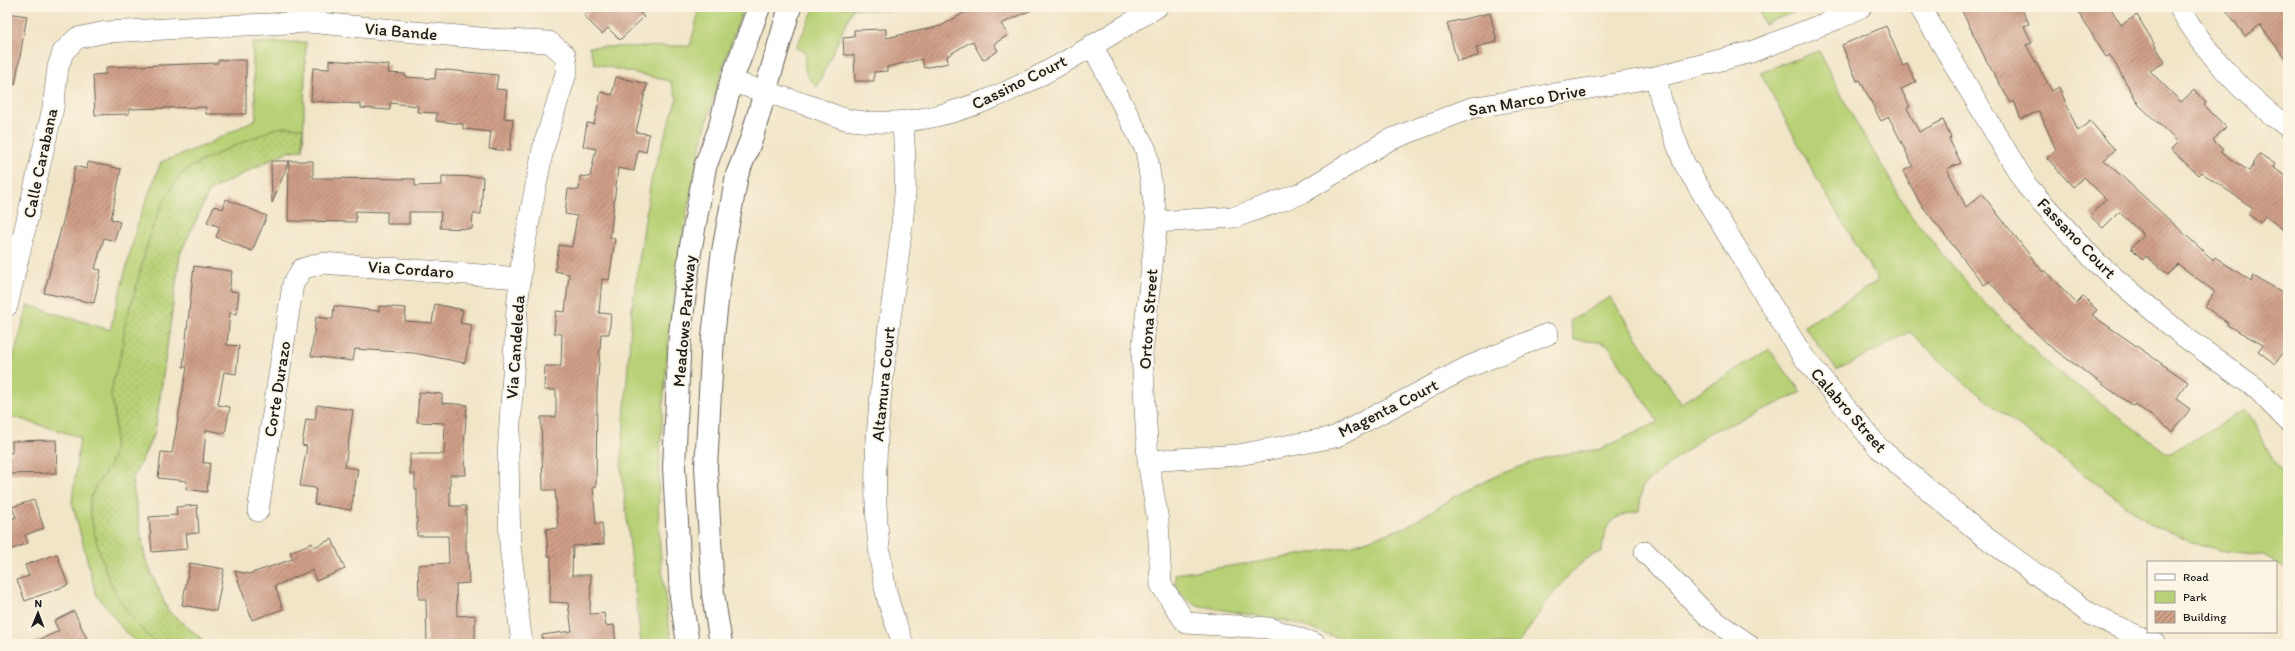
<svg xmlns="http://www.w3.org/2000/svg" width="2295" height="651" font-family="Itim,sans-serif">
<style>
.green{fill:#b8d176;stroke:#6a7649}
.garden{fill:url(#garden-dots);stroke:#6a7649}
.building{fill:url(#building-hatch)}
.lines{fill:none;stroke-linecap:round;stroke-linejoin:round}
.street-casing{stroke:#676258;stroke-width:22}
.secondary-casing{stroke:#676258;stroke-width:24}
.street{stroke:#fff;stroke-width:21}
.secondary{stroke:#fff;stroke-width:22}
.labels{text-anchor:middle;stroke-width:3.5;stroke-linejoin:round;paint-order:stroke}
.street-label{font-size:17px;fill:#1c1c1c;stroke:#fcf5e5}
</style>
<defs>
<pattern id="garden-dots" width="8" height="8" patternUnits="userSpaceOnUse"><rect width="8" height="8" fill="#b8d176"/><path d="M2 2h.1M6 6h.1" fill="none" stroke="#9eb366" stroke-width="1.8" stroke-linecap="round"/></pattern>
<pattern id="building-hatch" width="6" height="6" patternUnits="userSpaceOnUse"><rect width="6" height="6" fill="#cf9f88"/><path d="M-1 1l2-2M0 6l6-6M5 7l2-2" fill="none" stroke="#a7816e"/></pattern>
</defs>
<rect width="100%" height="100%" fill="#fcf5e5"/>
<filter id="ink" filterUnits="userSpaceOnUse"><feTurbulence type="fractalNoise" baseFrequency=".025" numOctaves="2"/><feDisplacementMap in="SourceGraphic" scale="8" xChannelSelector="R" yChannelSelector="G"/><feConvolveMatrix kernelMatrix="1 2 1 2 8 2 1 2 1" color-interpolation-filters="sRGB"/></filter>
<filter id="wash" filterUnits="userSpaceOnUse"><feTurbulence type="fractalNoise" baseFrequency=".012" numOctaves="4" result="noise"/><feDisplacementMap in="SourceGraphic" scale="16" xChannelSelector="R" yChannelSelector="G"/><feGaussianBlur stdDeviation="0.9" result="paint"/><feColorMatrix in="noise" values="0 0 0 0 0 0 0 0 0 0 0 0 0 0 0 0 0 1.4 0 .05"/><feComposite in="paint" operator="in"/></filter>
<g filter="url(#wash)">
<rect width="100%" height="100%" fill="#f1e5c7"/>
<path class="green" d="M 694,7 L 744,7 C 696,131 674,262 664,394 C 661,439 657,486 659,531 C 661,568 666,607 672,644 L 641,644 L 621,465 L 632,309 L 651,180 L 677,98 L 670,81 L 595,64 L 589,47 L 690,46 L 698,15 Z
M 815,7 L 931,7 C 904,13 880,11 853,8 L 817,87 C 806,77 801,67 807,53 L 796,48 Z
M 1758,7 L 1807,7 L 1764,24 Z
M 306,42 L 303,150 L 288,151 L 210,190 L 180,254 L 155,432 L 132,480 L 145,558 L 168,611 L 203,640 L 200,644 L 138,644 L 126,633 L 96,594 L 72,502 L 80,437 L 7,415 L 7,381 L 28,305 L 110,330 L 139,219 L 161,162 L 206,145 L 256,119 L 252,43 Z
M 1819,51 L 1849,110 L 1912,217 L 1978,296 L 2047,363 L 2168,454 L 2245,410 C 2260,424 2271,469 2288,474 L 2288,569 L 2261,555 L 2220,550 L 2189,541 L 2151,524 L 2011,420 L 1960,379 L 1910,332 L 1837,370 L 1804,326 L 1878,281 L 1818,181 L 1760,72 Z
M 1610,297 L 1681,403 L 1769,349 L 1801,392 L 1754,415 L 1708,433 L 1642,486 L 1639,511 C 1612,515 1603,525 1602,552 C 1573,557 1536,619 1518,644 L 1356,644 L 1291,622 L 1196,605 C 1183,598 1174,590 1175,574 L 1258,562 L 1350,546 L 1406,527 L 1456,496 L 1500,474 L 1550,456 L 1601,449 L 1658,422 L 1608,345 L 1599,342 L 1575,340 L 1570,321 Z"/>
<path class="garden" d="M 284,127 L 303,128 L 303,150 L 288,151 L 210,190 L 180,254 L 155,432 L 132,480 L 145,558 L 168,611 L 203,640 L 200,644 L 157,644 C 143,631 127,615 118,597 C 104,574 94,536 90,510 C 87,488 107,477 112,458 C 116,444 116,426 114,412 C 114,406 111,400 111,394 C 113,378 119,362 123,346 C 124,339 123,332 125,325 C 128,311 134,297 137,284 C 146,247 155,210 178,178 C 191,161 251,140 273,129 Z"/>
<g id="blocks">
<path class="building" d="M 593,7 L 634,7 L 644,17 L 620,40 L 608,28 L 602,34 L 584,16 Z
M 974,7 L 1038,7 L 1001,24 L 1008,35 L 994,44 L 998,51 L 983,60 L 972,41 L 947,56 L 948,63 L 924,68 L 922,59 L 887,67 L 887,71 L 874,72 L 874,81 L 855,81 L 854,55 L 844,55 L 843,38 L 854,37 L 854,30 L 886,29 L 886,38 L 941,26 Z
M 1960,7 L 2021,7 L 2029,24 L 2024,26 L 2032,43 L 2026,45 L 2052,91 L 2059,87 L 2078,131 L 2090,121 L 2115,150 L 2104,160 L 2213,260 L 2215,257 L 2251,281 L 2253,276 L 2288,295 L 2288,346 L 2275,364 L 2258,351 L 2263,345 L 2227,325 L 2228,323 L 2205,307 L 2215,292 L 2178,264 L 2168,275 L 2146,256 L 2143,260 L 2131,248 L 2144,235 L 2119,212 L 2103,228 L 2090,216 L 2106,199 L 2084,177 L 2073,187 L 2047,158 L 2056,150 L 2039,111 L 2021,119 L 2014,101 L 2011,103 L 1987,62 Z
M 2075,7 L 2110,7 L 2121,25 L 2137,15 L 2165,62 L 2150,71 L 2181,102 L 2194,90 L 2206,103 L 2204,105 L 2226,127 L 2213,140 L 2223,150 L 2220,152 L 2249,171 L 2260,154 L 2275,164 L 2273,167 L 2288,178 L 2288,233 L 2265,216 L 2260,223 L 2248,214 L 2253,208 L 2201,172 L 2198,175 L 2171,149 L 2178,142 L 2139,105 L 2110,55 L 2106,57 Z
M 2224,7 L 2288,7 L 2288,62 L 2260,25 L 2245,36 Z
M 7,13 L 27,16 L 15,85 L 7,84 Z
M 1490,13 L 1497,42 L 1476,47 L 1478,56 L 1457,61 L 1447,23 Z
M 1886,26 L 1903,66 L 1907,64 L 1916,82 L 1901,89 L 1910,107 L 1907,108 L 1919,132 L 1943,120 L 1951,138 L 1949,139 L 1961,163 L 1947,169 L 1966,207 L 1982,194 L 2043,272 L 2045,270 L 2076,303 L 2083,296 L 2097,310 L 2092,315 L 2188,382 L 2176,399 L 2190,409 L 2173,432 L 2135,404 L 2133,406 L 2052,348 L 2030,327 L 1989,281 L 1984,285 L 1920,203 L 1903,171 L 1913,166 L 1889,117 L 1881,121 L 1860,80 L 1857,81 L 1842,45 Z
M 218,60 L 246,60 L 246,114 L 206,114 L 206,107 L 129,109 L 129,114 L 95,115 L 93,75 L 106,74 L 106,67 L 218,63 Z
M 329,60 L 389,65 L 388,73 L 405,74 L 405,77 L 435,79 L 436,69 L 498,75 L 496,89 L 507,90 L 504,118 L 513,119 L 510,151 L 489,149 L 491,132 L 463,129 L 463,124 L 436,121 L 437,113 L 417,112 L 418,106 L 390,103 L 390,110 L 361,108 L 361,104 L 311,101 L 313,68 L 329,69 Z
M 616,77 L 647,84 L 636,132 L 649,134 L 646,152 L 638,150 L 634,171 L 618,168 L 610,238 L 615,239 L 609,280 L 602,279 L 599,313 L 611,314 L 609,334 L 601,334 L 597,392 L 596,487 L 593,487 L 596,524 L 602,523 L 604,544 L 573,546 L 572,575 L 591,575 L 590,614 L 604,613 L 606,626 L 614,625 L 616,644 L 543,644 L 542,635 L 572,631 L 568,603 L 550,602 L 551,556 L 548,556 L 546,529 L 558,528 L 555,490 L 543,490 L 541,417 L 556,417 L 556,390 L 544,390 L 545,366 L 561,366 L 562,334 L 554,333 L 556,311 L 565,312 L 569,274 L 555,271 L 559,245 L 572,247 L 577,216 L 565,214 L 568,189 L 579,190 L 580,176 L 590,177 L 596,149 L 583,146 L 587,123 L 594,124 L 601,92 L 612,95 Z
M 271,161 L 313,161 L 313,178 L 415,179 L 415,186 L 442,185 L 442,176 L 483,177 L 481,214 L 473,214 L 472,229 L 440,228 L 441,212 L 409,212 L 409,224 L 387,224 L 387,212 L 356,211 L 356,222 L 288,221 L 289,161 L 272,203 Z
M 88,162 L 121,169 L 111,219 L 120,222 L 114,241 L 104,238 L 95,269 L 101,270 L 94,303 L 44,293 L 70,195 L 75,166 L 87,169 Z
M 226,199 L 267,216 L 252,251 L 216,237 L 220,227 L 207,222 L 214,206 L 223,209 Z
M 194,266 L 232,271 L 229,291 L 239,292 L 236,314 L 230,313 L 227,345 L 239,346 L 236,374 L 224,372 L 218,405 L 230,407 L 225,433 L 206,430 L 203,463 L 210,463 L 207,492 L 186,489 L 187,481 L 158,478 L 161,452 L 172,453 L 187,367 L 183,367 Z
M 435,304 L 463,310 L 460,323 L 472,325 L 465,363 L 414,353 L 355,349 L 353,361 L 311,356 L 316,317 L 333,319 L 334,306 L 379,311 L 379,306 L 406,308 L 405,321 L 432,323 Z
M 419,392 L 442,394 L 442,403 L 467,405 L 464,445 L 466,475 L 450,475 L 450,506 L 466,506 L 466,553 L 468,553 L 469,583 L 456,584 L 457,616 L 475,615 L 475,644 L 427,644 L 426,599 L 419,599 L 418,565 L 449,563 L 448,536 L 417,536 L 417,489 L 415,489 L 415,474 L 410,474 L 410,454 L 444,454 L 445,423 L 417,422 Z
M 317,405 L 353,410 L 345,467 L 358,469 L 351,510 L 314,504 L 316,488 L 300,486 L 307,446 L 302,445 L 306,419 L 315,420 Z
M 56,440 L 57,473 L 7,474 L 7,453 L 12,453 L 12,441 Z
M 34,500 L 44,528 L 25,535 L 28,543 L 7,551 L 7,520 L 16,517 L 12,507 Z
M 197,505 L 199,533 L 186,534 L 188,549 L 152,552 L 149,517 L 177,515 L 176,507 Z
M 332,539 L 345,569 L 316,581 L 312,570 L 275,586 L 283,609 L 252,620 L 235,571 L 249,574 L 293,559 L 290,552 L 312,543 L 314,547 Z
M 57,554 L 68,585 L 25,601 L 17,580 L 29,576 L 25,565 Z
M 190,563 L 224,569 L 216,611 L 182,605 Z
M 74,611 L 87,639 L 76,644 L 30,644 L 59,631 L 54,621 Z"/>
</g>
</g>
<g filter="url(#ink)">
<use href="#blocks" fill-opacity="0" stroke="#676258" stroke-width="1"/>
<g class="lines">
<g class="street-casing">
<path id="street" d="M 1920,7 L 2027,186 L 2097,263 L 2182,335 L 2257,389 L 2288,421
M 2179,7 C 2206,53 2244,96 2288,127
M 1092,45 L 1146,150 L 1157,222 L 1142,353 L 1148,461 L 1158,521 L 1161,585 L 1186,623 L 1269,628 L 1315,644
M 1656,77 L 1661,100 L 1684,163 L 1802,355 L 1879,448 L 1981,534 L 2092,615 L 2155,644
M 731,82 C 759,89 786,98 813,107 C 825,111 838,118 850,120 C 961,137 1066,60 1157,7
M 1157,222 L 1235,217 L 1302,193 L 1387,141 L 1471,108 L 1656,77 L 1751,52 L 1837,19 L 1861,7
M 7,306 L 53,108 L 58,67 L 63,52 L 77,38 L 106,32 L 308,22 L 490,39 L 549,42 L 565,55 L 567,70 L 543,149 L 523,252 L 517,308 L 508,456 L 510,546 L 522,644
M 1148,461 L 1238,455 L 1335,437 L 1466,368 L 1548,334
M 258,511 L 293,284 L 302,269 L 322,263 L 520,278
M 1645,552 L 1708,616 L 1748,644
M 903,644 C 897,625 888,606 885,586 C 859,455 894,325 905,194 C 906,170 904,145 903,122"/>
</g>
<g class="secondary-casing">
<path id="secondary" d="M 688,644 L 681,597 L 674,467 L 680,334 L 690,252 L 705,167 L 719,130 L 731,82 L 759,7
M 721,644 L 713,594 L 706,467 L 713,337 L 722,257 L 737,175 L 751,140 L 790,7"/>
</g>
<use href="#street" class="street"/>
<use href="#secondary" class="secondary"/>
</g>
</g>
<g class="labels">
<g class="street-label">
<text transform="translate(401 31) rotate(5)" y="6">Via Bande</text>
<text transform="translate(1019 82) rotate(-26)" y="6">Cassino Court</text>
<text transform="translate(1527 100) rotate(-10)" y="6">San Marco Drive</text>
<text transform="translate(40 163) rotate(-78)" y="6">Calle Carabana</text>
<text transform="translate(2077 238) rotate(46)" y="6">Fassano Court</text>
<text transform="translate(411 269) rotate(4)" y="6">Via Cordaro</text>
<text transform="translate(1148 319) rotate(-86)" y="6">Ortona Street</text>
<text transform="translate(684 321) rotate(-85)" y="6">Meadows Parkway</text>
<text transform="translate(515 347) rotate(-86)" y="6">Via Candeleda</text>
<text transform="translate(883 384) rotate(-84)" y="6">Altamura Court</text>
<text transform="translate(277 389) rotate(-81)" y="6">Corte Durazo</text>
<text transform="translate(1388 408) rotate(-27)" y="6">Magenta Court</text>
<text transform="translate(1849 410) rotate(49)" y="6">Calabro Street</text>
</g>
</g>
<rect width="2295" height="651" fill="none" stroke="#fcf5e5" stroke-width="24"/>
<rect x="2147" y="561" width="130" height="72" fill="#fcf5e5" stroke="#a29e95"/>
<rect x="2155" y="574" width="20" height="6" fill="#ffffff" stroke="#a29e95"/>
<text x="2183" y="581" font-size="12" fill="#1c1c1c">Road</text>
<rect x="2155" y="591" width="20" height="12" fill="#b8d176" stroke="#a29e95"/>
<text x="2183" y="601" font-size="12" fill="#1c1c1c">Park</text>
<rect x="2155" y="611" width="20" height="12" fill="url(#building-hatch)" stroke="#a29e95"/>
<text x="2183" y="621" font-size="12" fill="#1c1c1c">Building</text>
<g transform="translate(38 613) rotate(1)" stroke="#fcf5e5" stroke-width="3" paint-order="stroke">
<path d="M0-3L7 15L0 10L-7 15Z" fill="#1c1c1c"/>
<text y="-6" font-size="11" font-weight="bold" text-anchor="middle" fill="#1c1c1c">N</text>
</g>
</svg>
